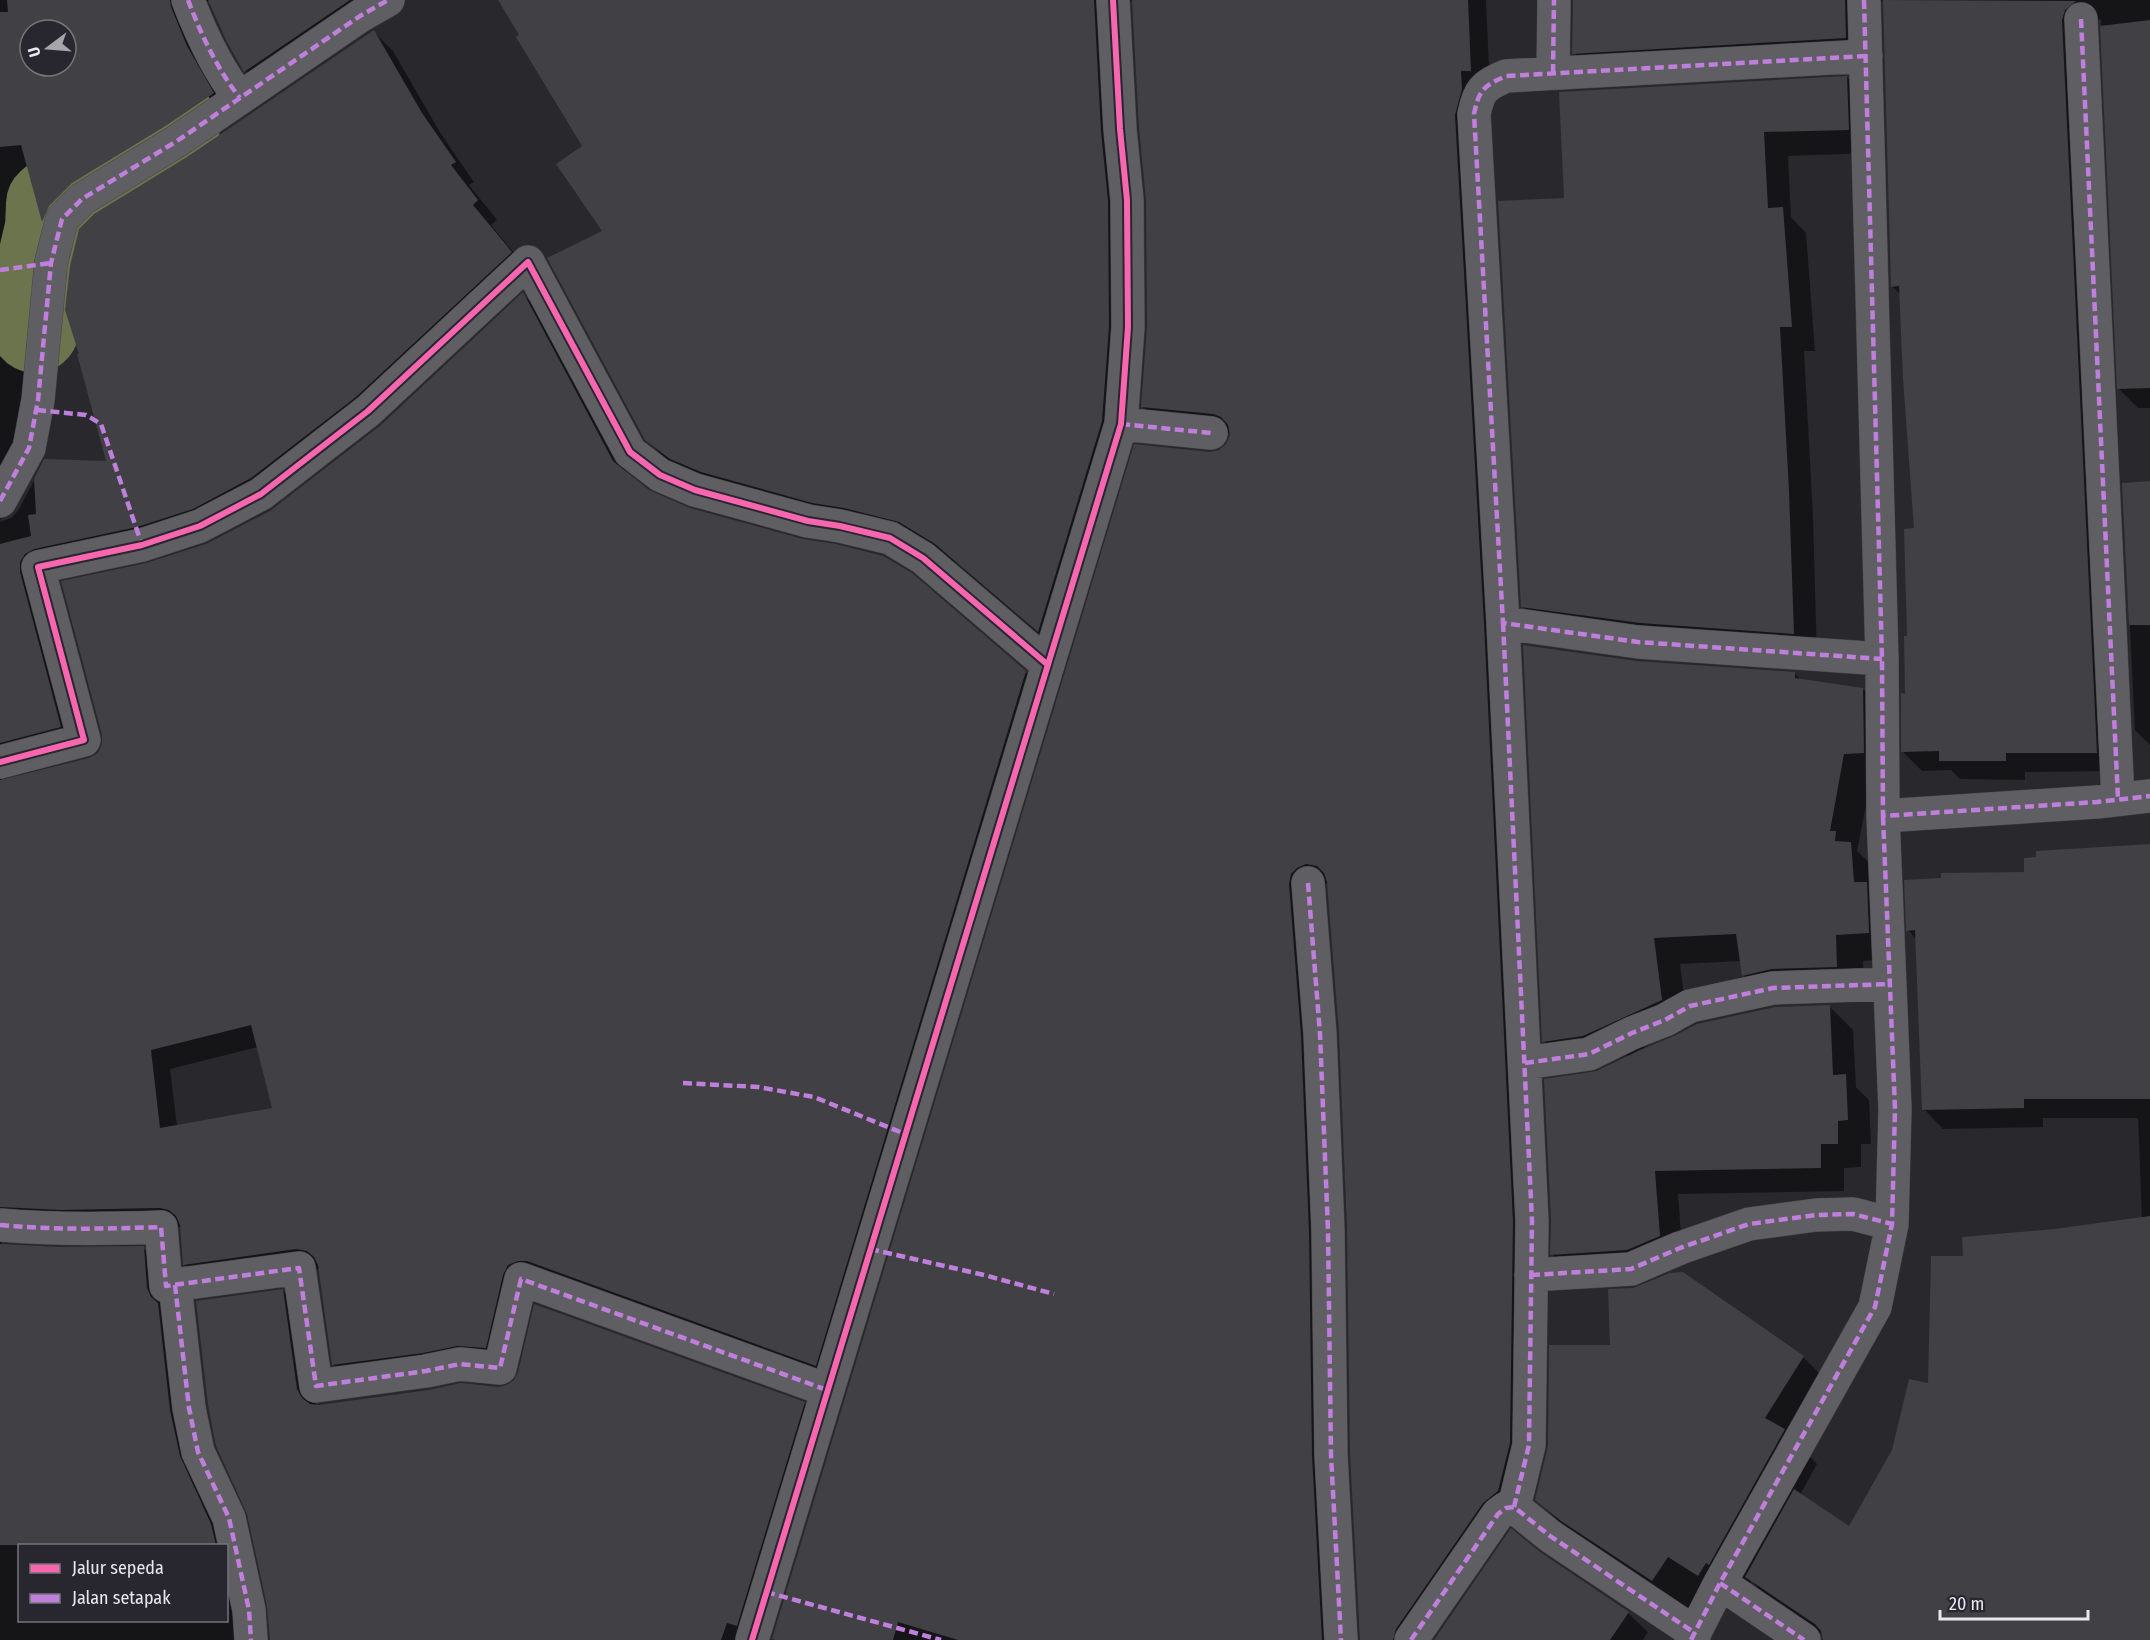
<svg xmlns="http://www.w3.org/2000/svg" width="2150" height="1640" font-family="'Fira Sans Condensed',sans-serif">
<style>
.shadow{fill:#0007;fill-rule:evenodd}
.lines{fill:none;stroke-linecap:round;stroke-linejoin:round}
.river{stroke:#6c744e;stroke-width:88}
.building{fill:#414045;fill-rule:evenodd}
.minor-casing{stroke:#454548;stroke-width:34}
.minor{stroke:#5f5f63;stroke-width:33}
.quiet{stroke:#c07fdc;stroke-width:4.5;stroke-dasharray:9 4.5;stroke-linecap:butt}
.cycleway-casing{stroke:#28262f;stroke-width:10}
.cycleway{stroke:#f766af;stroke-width:6}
</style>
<rect width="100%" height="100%" fill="#29282d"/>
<path class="shadow" d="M 0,0 L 404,0 L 265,91 L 246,71 L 228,42 L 210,1 L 200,2 L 232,113 L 91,202 L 62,240 L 43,222 L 37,203 L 36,278 L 0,278 ZM 30,30 L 66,30 L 66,66 L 30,66 Z
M 500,0 L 1486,0 L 1490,90 L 1480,90 L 1529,1463 L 1421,1640 L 1361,1640 L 1340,1032 L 1328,883 L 1316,887 L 1340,1640 L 773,1640 L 1136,446 L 1210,453 L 1220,451 L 1227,445 L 1232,433 L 1162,426 L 1143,407 L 1148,327 L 1147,200 L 1133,0 L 1123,3 L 1128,347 L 1058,650 L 956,563 L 920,541 L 691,478 L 666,459 L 646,439 L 605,232 L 584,146 Z
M 1574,0 L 2150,0 L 2150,408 L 2138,408 L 2119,389 L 2101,19 L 2091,22 L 2116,771 L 2025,772 L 2025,780 L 1960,779 L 1951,770 L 1922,771 L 1903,752 L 1915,530 L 1901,295 L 1892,286 L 1884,0 L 1874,3 L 1865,57 L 1593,72 L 1574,53 Z
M 374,32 L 393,51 L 441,134 L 474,182 L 469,185 L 497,220 L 491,225 L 530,272 L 270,497 L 54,568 L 80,746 L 1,778 L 1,782 L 89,760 L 98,755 L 103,746 L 146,565 L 206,545 L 271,512 L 382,426 L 523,294 L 542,314 L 629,476 L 648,491 L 1025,672 L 1045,692 L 835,1384 L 538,1279 L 505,1366 L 353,1384 L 333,1364 L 320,1269 L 204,1284 L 184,1264 L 181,1227 L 4,1233 L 1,1245 L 60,1249 L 143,1248 L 163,1267 L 230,1545 L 250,1640 L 0,1640 L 0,354 L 15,354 L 34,374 L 0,522 L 11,518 L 18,511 L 45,460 L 108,462 L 188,158 ZM 258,1047 L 274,1109 L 177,1126 L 170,1069 ZM 20,1546 L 226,1546 L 226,1620 L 20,1620 Z
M 1847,77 L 1871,102 L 1872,153 L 1788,156 L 1791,217 L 1806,233 L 1815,351 L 1804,351 L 1813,516 L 1817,658 L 1547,630 L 1522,606 L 1566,200 Z
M 2150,482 L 2150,745 L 2135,730 L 2123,484 Z
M 1636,662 L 1794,673 L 1801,680 L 1863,689 L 1890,716 L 1871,780 L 1857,851 L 1877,870 L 1895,959 L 1863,961 L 1864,993 L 1770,1002 L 1743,975 L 1741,961 L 1680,964 L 1688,1027 L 1644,1047 L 1645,1049 L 1829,1006 L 1853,1030 L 1856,1087 L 1869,1100 L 1871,1144 L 1861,1144 L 1861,1167 L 1844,1168 L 1844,1191 L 1678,1194 L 1683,1260 L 1576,1278 L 1552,1254 L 1552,1220 L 1597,1072 L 1628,1058 L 1627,1055 L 1611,1062 L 1570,1068 L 1544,1041 Z
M 2150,846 L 2150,1640 L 1824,1640 L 1823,1635 L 1766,1596 L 1751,1581 L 1742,1597 L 1702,1589 L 1686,1614 L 1570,1533 L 1537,1499 L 1803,1357 L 1836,1390 L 1801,1447 L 1817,1464 L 1800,1495 L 1849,1529 L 1929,1385 L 1965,1257 L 2054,1231 L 2142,1219 L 2138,1118 L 2043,1118 L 2043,1127 L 1943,1129 L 1924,1109 L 1916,939 L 1908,930 L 2026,873 Z
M 283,1291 L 302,1310 L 316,1406 L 498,1388 L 804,1403 L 823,1423 L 757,1640 L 271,1640 Z
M 1539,1553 L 1628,1613 L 1648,1632 L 1643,1640 L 1436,1640 Z"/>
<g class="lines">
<path class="river" d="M 35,329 L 42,258 L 49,228 L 50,204 C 74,182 104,169 133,153 C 147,145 162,135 176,126"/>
</g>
<path class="building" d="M 7,0 L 170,0 L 171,7 L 187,46 L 214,93 L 167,125 L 72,183 L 49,206 L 42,222 L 21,145 L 0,147 L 0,12 L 8,12 ZM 30,30 L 66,30 L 66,66 L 30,66 Z
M 208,0 L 350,0 L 244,72 L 227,42 Z
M 498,0 L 1094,0 L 1101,131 L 1108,201 L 1109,326 L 1102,421 L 1038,632 L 935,544 L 899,522 L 844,508 L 812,503 L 701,472 L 670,459 L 645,440 L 547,258 L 602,231 L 556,164 L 582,146 L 516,37 L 519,35 Z
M 1132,0 L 1468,0 L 1471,71 L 1461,71 L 1462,89 L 1455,115 L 1484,624 L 1513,1221 L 1510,1443 L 1498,1491 L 1483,1503 L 1396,1629 L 1393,1640 L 1360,1640 L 1350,1454 L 1347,1231 L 1339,1033 L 1327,882 L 1324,873 L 1317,866 L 1306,864 L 1297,868 L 1291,874 L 1289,884 L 1301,1035 L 1309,1232 L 1312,1455 L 1322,1640 L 958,1640 L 898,1622 L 893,1640 L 775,1640 L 772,1639 L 1134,444 L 1210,452 L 1219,450 L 1226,444 L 1230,435 L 1228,425 L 1221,417 L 1213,414 L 1141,407 L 1147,327 L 1146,200 L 1139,128 Z
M 1573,0 L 1845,0 L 1846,38 L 1572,54 Z
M 1883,0 L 2076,1 L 2065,10 L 2062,20 L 2097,753 L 2006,753 L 2006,761 L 1939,761 L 1939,751 L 1901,752 L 1901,693 L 1905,694 L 1904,636 L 1907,636 L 1904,529 L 1914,528 L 1903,379 L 1899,286 L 1891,287 Z
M 2150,20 L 2150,388 L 2117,389 L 2100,26 Z
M 374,30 L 422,113 L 456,162 L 451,165 L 478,200 L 473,205 L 512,252 L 356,397 L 251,478 L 193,509 L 137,527 L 34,549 L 25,554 L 20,562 L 20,572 L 61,727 L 0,743 L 0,544 L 31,536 L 28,515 L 36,514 L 34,479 L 44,459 L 106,461 L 77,354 L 79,354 L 65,310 L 70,266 L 79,229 L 94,214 L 187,157 Z
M 1847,76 L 1849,130 L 1764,132 L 1768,208 L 1783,207 L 1792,327 L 1780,327 L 1789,491 L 1794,634 L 1640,623 L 1521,607 L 1498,201 L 1564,198 L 1559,92 Z
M 523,292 L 613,461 L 649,490 L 690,508 L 803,539 L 836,544 L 883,556 L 912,573 L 1026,671 L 816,1366 L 527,1261 L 518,1261 L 508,1265 L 503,1275 L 486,1348 L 457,1346 L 423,1353 L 332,1365 L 318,1265 L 314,1257 L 307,1251 L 296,1249 L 183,1265 L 180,1225 L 176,1216 L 169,1210 L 160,1208 L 61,1210 L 0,1207 L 0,780 L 89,758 L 98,753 L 102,744 L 102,735 L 61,581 L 146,563 L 206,544 L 270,511 L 381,425 ZM 251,1025 L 272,1108 L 160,1128 L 151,1050 Z
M 2150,481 L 2150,625 L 2129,625 L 2122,483 Z
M 1523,645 L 1637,661 L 1795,672 L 1795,678 L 1863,688 L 1864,753 L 1844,754 L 1830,831 L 1836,831 L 1835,841 L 1851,842 L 1854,882 L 1867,882 L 1869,933 L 1836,935 L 1837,967 L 1772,969 L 1742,976 L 1736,934 L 1654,938 L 1662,1000 L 1583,1036 L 1542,1042 Z
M 2150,844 L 2150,1099 L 2024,1099 L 2024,1108 L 1922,1110 L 1915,930 L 1906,931 L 1904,880 L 1941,878 L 1941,873 L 2024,872 L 2024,858 L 2036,857 L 2036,851 Z
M 1830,1005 L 1833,1075 L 1846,1074 L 1848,1120 L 1838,1121 L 1838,1144 L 1821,1144 L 1821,1168 L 1655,1171 L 1660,1236 L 1627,1250 L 1550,1255 L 1551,1220 L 1544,1079 L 1597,1071 L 1640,1050 L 1674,1036 L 1697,1024 L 1775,1007 Z
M 2150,1216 L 2150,1640 L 1823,1640 L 1821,1631 L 1815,1624 L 1745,1577 L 1794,1489 L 1849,1526 L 1892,1450 L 1909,1379 L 1928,1383 L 1931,1256 L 1963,1256 L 1962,1237 L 2054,1229 Z
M 0,1244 L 60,1247 L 144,1246 L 147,1288 L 151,1297 L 158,1303 L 170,1410 L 180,1456 L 211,1524 L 216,1545 L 0,1545 Z
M 1683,1272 L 1804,1356 L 1765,1418 L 1785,1429 L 1709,1565 L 1706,1563 L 1698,1576 L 1668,1557 L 1652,1581 L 1561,1521 L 1535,1500 L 1548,1446 L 1549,1345 L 1610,1345 L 1608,1289 L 1633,1288 L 1670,1273 Z
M 283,1289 L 297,1389 L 302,1398 L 310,1404 L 319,1405 L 429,1390 L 461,1383 L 498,1387 L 507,1385 L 514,1380 L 518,1372 L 534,1304 L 805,1402 L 737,1626 L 727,1623 L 721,1640 L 270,1640 L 267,1606 L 247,1514 L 216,1446 L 208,1405 L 196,1301 Z
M 1511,1528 L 1540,1552 L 1629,1612 L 1610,1640 L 1434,1640 Z"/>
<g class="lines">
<g class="minor-casing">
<path id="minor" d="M 188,0 C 201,34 217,69 240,98
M 1864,0 L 1882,659 L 1883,816 L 2097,802 L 2150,796
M 2081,19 L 2118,799
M 1866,56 L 1506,76 C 1483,86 1479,90 1474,114 L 1503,623 L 1638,642 L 1882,659
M 1553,73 L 1554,0
M 1121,424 L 1211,433
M 0,501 L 29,448 L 38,400 L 51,263 L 62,219 L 82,199 L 177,141 L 360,16 L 388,0
M 1503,623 L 1532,1221 L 1529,1445 L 1514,1507
M 0,762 L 84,740 L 38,567 L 142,545 L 200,526 L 261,494 L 368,411 L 528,262 L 630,452 L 660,475 L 695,490 L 808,521 L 840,526 L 890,538 L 923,558 L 1048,665
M 1308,883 L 1320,1034 L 1328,1231 L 1331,1455 L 1341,1640
M 1525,1063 L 1589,1054 L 1632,1033 L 1665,1020 L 1690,1006 L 1773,988 L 1890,984
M 0,1225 C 54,1230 107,1229 161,1227 L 166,1286 L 299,1268 L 316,1386 L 426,1371 L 460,1364 L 500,1368 L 521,1279 L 827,1390
M 1531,1275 L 1631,1269 L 1680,1248 L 1749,1224 L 1816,1215 L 1853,1214 L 1892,1224
M 175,1285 L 189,1408 L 198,1452 L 229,1518 L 249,1610 L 251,1640
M 1720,1583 L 1804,1640
M 752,1640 L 1121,424 L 1128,327 L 1127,200 L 1120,129 L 1113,0
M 1411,1640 L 1498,1514 L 1506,1508 L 1514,1507 L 1550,1536 L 1695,1633
M 1691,1640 L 1720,1583 L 1875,1307 L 1892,1224 L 1895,1109 L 1883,816"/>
</g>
<use href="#minor" class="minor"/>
<path class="quiet" d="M 188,0 C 201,34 217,69 240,98
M 1864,0 L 1882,659 L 1883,816 L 2097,802 L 2150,796
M 2081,19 L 2118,799
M 1866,56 L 1506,76 C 1483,86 1479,90 1474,114 L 1503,623 L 1638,642 L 1882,659
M 1553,73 L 1554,0
M 0,270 L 51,263
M 37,410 L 86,415 L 101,424 L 142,545
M 1121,424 L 1211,433
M 0,501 L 29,448 L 38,400 L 51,263 L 62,219 L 82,199 L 177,141 L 360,16 L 388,0
M 1503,623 L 1532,1221 L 1529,1445 L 1514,1507
M 1308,883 L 1320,1034 L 1328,1231 L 1331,1455 L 1341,1640
M 1525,1063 L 1589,1054 L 1632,1033 L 1665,1020 L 1690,1006 L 1773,988 L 1890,984
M 683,1083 L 758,1087 L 814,1097 L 905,1134
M 0,1225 C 54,1230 107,1229 161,1227 L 166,1286 L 299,1268 L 316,1386 L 426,1371 L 460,1364 L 500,1368 L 521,1279 L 827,1390
M 870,1249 L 984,1275 L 1054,1294
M 1531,1275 L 1631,1269 L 1680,1248 L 1749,1224 L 1816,1215 L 1853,1214 L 1892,1224
M 175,1285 L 189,1408 L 198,1452 L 229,1518 L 249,1610 L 251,1640
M 1720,1583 L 1804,1640
M 766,1592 L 941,1640
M 1411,1640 L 1498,1514 L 1506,1508 L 1514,1507 L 1550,1536 L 1695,1633
M 1691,1640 L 1720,1583 L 1875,1307 L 1892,1224 L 1895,1109 L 1883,816"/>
<g class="cycleway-casing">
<path id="cycleway" d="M 0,762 L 84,740 L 38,567 L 142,545 L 200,526 L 261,494 L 368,411 L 528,262 L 630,452 L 660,475 L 695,490 L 808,521 L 840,526 L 890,538 L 923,558 L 1048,665
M 752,1640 L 1121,424 L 1128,327 L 1127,200 L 1120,129 L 1113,0"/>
</g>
<use href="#cycleway" class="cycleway"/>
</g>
<rect x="18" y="1544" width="210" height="78" fill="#28262f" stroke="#75747b" stroke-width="1.5"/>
<rect x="30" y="1564" width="30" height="9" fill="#f766af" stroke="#75747b" stroke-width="1.5"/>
<text x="72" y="1574" font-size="18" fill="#e9e8ee">Jalur sepeda</text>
<rect x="30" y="1594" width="30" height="9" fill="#c07fdc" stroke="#75747b" stroke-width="1.5"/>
<text x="72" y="1604" font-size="18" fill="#e9e8ee">Jalan setapak</text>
<g transform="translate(48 48) rotate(254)"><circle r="28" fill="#28262f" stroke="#75747b" stroke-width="1.5"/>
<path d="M0-4.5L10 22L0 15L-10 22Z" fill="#a6a5aa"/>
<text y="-9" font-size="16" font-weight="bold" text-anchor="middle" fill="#e9e8ee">U</text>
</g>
<path d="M1940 1610v9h148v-9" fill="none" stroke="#e9e8ee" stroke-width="3"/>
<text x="1949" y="1610" font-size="18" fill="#e9e8ee" stroke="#28262f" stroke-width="4.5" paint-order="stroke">20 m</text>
</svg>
